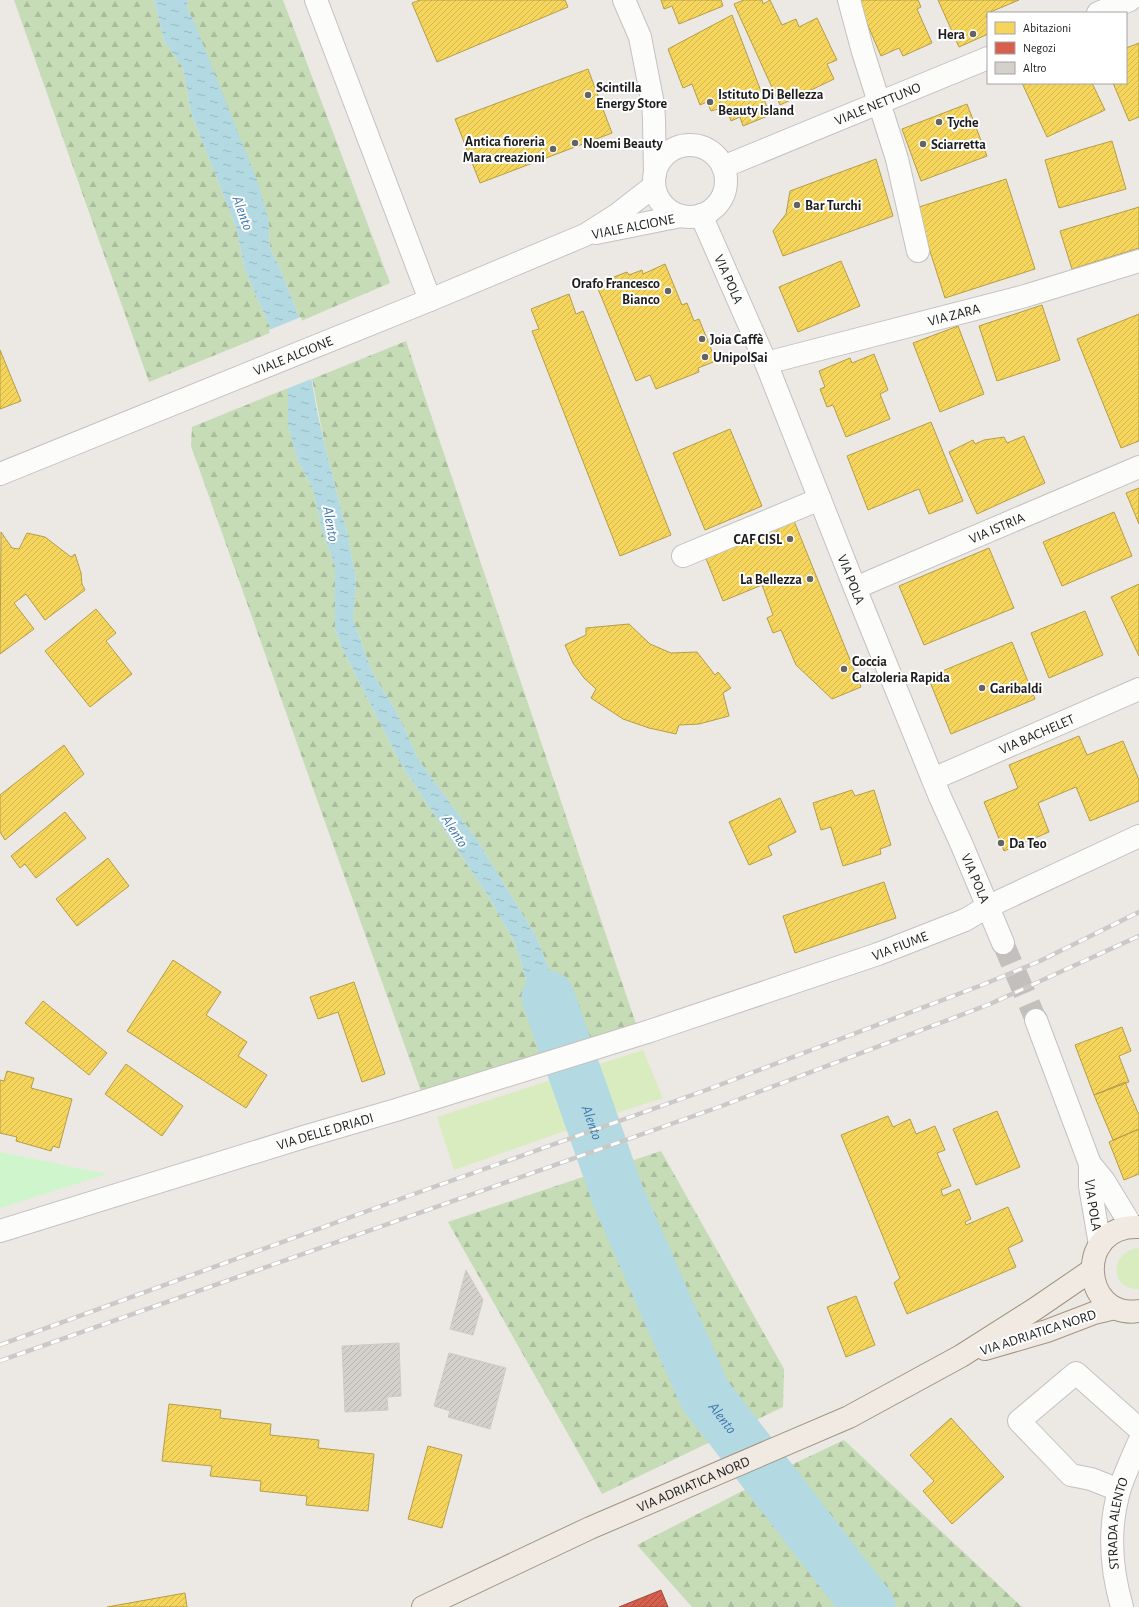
<svg xmlns="http://www.w3.org/2000/svg" width="1139" height="1607" font-family="'Alegreya Sans',sans-serif">
<style>
.grass{fill:#d9ecbf}
.forest{fill:url(#forest-firs)}
.park{fill:#cff5cd}
.water{fill:url(#water-ripples)}
.pier{fill:#ece8e4}
.homes{fill:url(#homes-hatch);stroke:#b59e49}
.shops{fill:url(#shops-hatch);stroke:#9e4c3e}
.lines{fill:none;stroke-linecap:round;stroke-linejoin:round}
.river{stroke:#b3d9e2;stroke-width:53}
.building{fill:url(#building-hatch);stroke:#cfcac5}
.minor-tunnel{stroke:#c2bfbc;stroke-width:22;stroke-dasharray:22 11;stroke-linecap:butt}
.minor-casing{stroke:#c4c2c0;stroke-width:24}
.major-casing{stroke:#a19581;stroke-width:24}
.minor{stroke:#fcfcfb;stroke-width:22}
.major{stroke:#f0eae3;stroke-width:22}
.rail-casing{stroke:#c9c9c8;stroke-width:4.5}
.rail{stroke:#fff;stroke-width:3;stroke-dasharray:9;stroke-linecap:butt}
.poi-dot{fill:#656362;stroke:#fff;stroke-width:1.5}
.labels{text-anchor:middle;stroke-width:4;stroke-linejoin:round;paint-order:stroke}
.poi-label{font-size:14px;font-weight:bold;fill:#1c1c1c;stroke:#fff;text-anchor:start}
.street-label{font-size:14px;fill:#1c1c1c;stroke:#fff}
.water-label{font-size:15px;font-style:italic;fill:#3e78ac;stroke:#fff}
</style>
<defs>
<pattern id="forest-firs" width="22" height="20" patternUnits="userSpaceOnUse"><rect width="22" height="20" fill="#c5dcb6"/><path d="M5 1l3.5 6h-7zM16 11l3.5 6h-7z" fill="#a9bc9c"/></pattern>
<pattern id="water-ripples" width="26" height="14" patternUnits="userSpaceOnUse"><rect width="26" height="14" fill="#b3d9e2"/><path d="M2 4q2-2 4 0t4 0M15 11q2-2 4 0t4 0" fill="none" stroke="#99bac1"/></pattern>
<pattern id="homes-hatch" width="6" height="6" patternUnits="userSpaceOnUse"><rect width="6" height="6" fill="#f6d55c"/><path d="M-1 1l2-2M0 6l6-6M5 7l2-2" fill="none" stroke="#d2b64f"/></pattern>
<pattern id="shops-hatch" width="6" height="6" patternUnits="userSpaceOnUse"><rect width="6" height="6" fill="#d6604d"/><path d="M-1 1l2-2M0 6l6-6M5 7l2-2" fill="none" stroke="#ad4e3f"/></pattern>
<pattern id="building-hatch" width="6" height="6" patternUnits="userSpaceOnUse"><rect width="6" height="6" fill="#d4d0cc"/><path d="M-1 1l2-2M0 6l6-6M5 7l2-2" fill="none" stroke="#b5b2af"/></pattern>
</defs>
<rect width="100%" height="100%" fill="#ece8e4"/>
<path class="grass" d="M 643,1050 L 663,1098 L 604,1117 L 454,1170 L 437,1117 Z
M 1136,1248 L 1139,1249 L 1139,1289 C 1111,1290 1108,1255 1136,1248 Z"/>
<path class="forest" d="M 14,0 L 154,0 L 164,41 L 183,68 L 191,113 L 236,227 L 245,270 L 272,332 L 149,382 Z
M 188,0 L 283,0 L 390,283 L 301,321 L 279,266 L 270,248 L 268,217 L 187,9 Z
M 406,341 L 636,1024 L 578,1042 L 536,936 L 478,841 L 420,762 L 396,711 L 372,672 L 353,619 L 356,580 L 348,536 L 325,446 L 312,379 Z
M 288,388 L 288,426 L 298,461 L 312,487 L 323,533 L 335,566 L 335,629 L 343,650 L 402,766 L 490,899 L 515,943 L 533,1002 L 550,1050 L 422,1094 L 191,446 L 192,427 Z
M 661,1151 L 784,1369 L 783,1407 L 602,1494 L 448,1222 Z
M 844,1440 L 1022,1607 L 880,1607 L 772,1474 Z
M 756,1484 L 861,1607 L 692,1607 L 637,1545 Z"/>
<path class="park" d="M 0,1152 L 107,1174 L 0,1208 Z"/>
<path class="water" d="M 154,0 L 188,0 L 187,9 L 193,19 L 257,180 L 268,217 L 270,248 L 279,266 L 301,321 L 317,411 L 325,446 L 348,536 L 356,580 L 353,619 L 372,672 L 396,711 L 420,762 L 478,841 L 536,936 L 578,1042 L 550,1050 L 533,1002 L 515,943 L 490,899 L 402,766 L 343,650 L 335,629 L 335,566 L 323,533 L 312,487 L 298,461 L 288,426 L 288,388 L 272,332 L 245,270 L 236,227 L 191,113 L 183,68 L 164,41 Z
M 586,1068 L 604,1117 L 571,1129 L 569,1099 L 561,1076 Z
M 772,1474 L 880,1607 L 861,1607 L 756,1484 Z"/>
<path class="pier" d="M 301,317 L 314,378 L 286,389 L 269,330 Z"/>
<path class="homes" d="M 420,0 L 565,0 L 568,7 L 437,62 L 412,3 Z
M 661,0 L 721,0 L 723,6 L 679,24 L 672,6 L 664,9 Z
M 744,0 L 762,0 L 763,4 L 770,0 L 782,25 L 796,19 L 799,27 L 817,18 L 837,60 L 827,64 L 834,79 L 780,105 L 734,4 Z
M 857,0 L 918,0 L 921,7 L 917,9 L 932,43 L 903,56 L 899,48 L 881,56 Z
M 938,0 L 1019,0 L 988,13 L 986,15 L 988,21 L 988,34 L 959,47 Z
M 732,15 L 770,115 L 743,126 L 740,117 L 731,121 L 728,113 L 721,116 L 718,109 L 711,111 L 707,102 L 700,105 L 692,84 L 683,88 L 668,49 Z
M 1139,43 L 1139,117 L 1129,121 L 1113,83 L 1126,83 L 1126,48 Z
M 588,69 L 612,133 L 480,183 L 455,119 Z
M 1022,83 L 1092,83 L 1105,110 L 1047,137 Z
M 967,104 L 987,156 L 921,181 L 902,129 Z
M 1112,141 L 1126,189 L 1059,208 L 1045,160 Z
M 876,159 L 893,216 L 783,256 L 773,231 L 786,214 L 790,191 Z
M 1006,179 L 1035,269 L 945,298 L 916,208 Z
M 1139,207 L 1139,248 L 1072,269 L 1060,231 Z
M 841,261 L 860,306 L 798,332 L 779,287 Z
M 665,264 L 682,305 L 687,303 L 694,321 L 699,319 L 716,361 L 698,368 L 699,372 L 656,389 L 650,375 L 636,381 L 596,284 L 627,272 L 629,275 L 642,270 L 643,274 Z
M 569,294 L 576,314 L 583,311 L 671,535 L 620,556 L 532,331 L 539,329 L 531,309 Z
M 1042,305 L 1060,360 L 997,381 L 979,326 Z
M 1139,314 L 1139,441 L 1121,448 L 1077,339 Z
M 958,326 L 984,394 L 940,412 L 913,343 Z
M 0,350 L 21,401 L 0,409 Z
M 874,354 L 888,390 L 880,394 L 890,419 L 846,437 L 833,405 L 827,407 L 820,389 L 825,387 L 819,371 L 850,358 L 852,363 Z
M 931,422 L 963,501 L 929,514 L 919,489 L 868,510 L 847,456 Z
M 730,429 L 762,506 L 705,530 L 673,453 Z
M 1024,436 L 1045,483 L 977,514 L 949,452 L 973,440 L 975,444 L 984,440 L 1004,437 L 1007,443 Z
M 1139,488 L 1139,524 L 1126,493 Z
M 1114,512 L 1132,556 L 1062,586 L 1043,542 Z
M 792,516 L 861,687 L 832,699 L 796,665 L 781,630 L 773,633 L 767,618 L 773,615 L 762,585 L 723,601 L 703,551 Z
M 1,532 L 12,548 L 19,549 L 27,533 L 45,537 L 71,557 L 75,554 L 81,573 L 82,584 L 85,590 L 45,620 L 26,594 L 14,603 L 34,629 L 0,654 Z
M 989,548 L 1014,608 L 924,645 L 899,586 Z
M 1139,584 L 1139,656 L 1111,597 Z
M 96,609 L 116,633 L 106,641 L 132,674 L 90,707 L 45,651 Z
M 1085,611 L 1103,655 L 1049,678 L 1031,633 Z
M 629,624 L 650,644 L 671,653 L 697,652 L 715,675 L 718,672 L 731,688 L 723,693 L 729,716 L 699,724 L 679,725 L 676,734 L 649,728 L 623,719 L 591,698 L 596,689 L 584,678 L 573,663 L 565,645 L 586,635 L 586,628 Z
M 1012,642 L 1035,699 L 951,734 L 928,677 Z
M 1079,736 L 1087,755 L 1123,741 L 1139,780 L 1139,801 L 1090,821 L 1076,787 L 1038,803 L 1049,832 L 1004,851 L 984,802 L 1018,788 L 1009,765 Z
M 64,745 L 84,774 L 5,840 L 0,832 L 0,795 Z
M 852,790 L 855,796 L 874,790 L 891,845 L 880,849 L 881,854 L 843,866 L 831,827 L 821,830 L 813,803 Z
M 780,798 L 796,832 L 768,846 L 772,855 L 749,865 L 729,822 Z
M 65,812 L 86,838 L 36,878 L 25,864 L 20,868 L 11,856 Z
M 108,858 L 129,886 L 77,926 L 56,899 Z
M 884,882 L 896,918 L 795,953 L 783,916 Z
M 173,960 L 221,992 L 206,1015 L 247,1042 L 238,1056 L 267,1075 L 246,1108 L 127,1031 Z
M 354,982 L 385,1074 L 362,1082 L 338,1012 L 318,1019 L 310,997 Z
M 43,1001 L 107,1053 L 89,1075 L 25,1023 Z
M 1122,1027 L 1131,1051 L 1119,1056 L 1129,1082 L 1094,1095 L 1075,1045 Z
M 126,1064 L 183,1106 L 162,1136 L 105,1094 Z
M 7,1071 L 34,1078 L 31,1088 L 72,1099 L 59,1148 L 53,1146 L 51,1151 L 16,1141 L 17,1137 L 0,1133 L 0,1080 L 4,1081 Z
M 1125,1082 L 1139,1115 L 1139,1129 L 1113,1140 L 1094,1095 Z
M 997,1111 L 1020,1167 L 976,1185 L 953,1129 Z
M 888,1116 L 893,1127 L 910,1119 L 916,1134 L 935,1126 L 945,1150 L 937,1153 L 951,1186 L 941,1190 L 943,1196 L 959,1189 L 971,1219 L 965,1222 L 966,1225 L 1008,1207 L 1023,1241 L 1008,1248 L 1016,1267 L 907,1314 L 894,1283 L 900,1278 L 841,1135 Z
M 1139,1129 L 1139,1174 L 1124,1180 L 1109,1142 Z
M 856,1296 L 875,1345 L 846,1357 L 827,1307 Z
M 169,1404 L 221,1410 L 220,1418 L 271,1424 L 270,1435 L 319,1440 L 318,1448 L 374,1454 L 368,1511 L 306,1505 L 307,1496 L 260,1491 L 261,1481 L 210,1476 L 212,1466 L 162,1461 Z
M 951,1418 L 1004,1477 L 952,1524 L 923,1491 L 934,1481 L 910,1455 Z
M 428,1446 L 462,1455 L 442,1528 L 408,1519 Z
M 185,1593 L 187,1607 L 107,1607 Z"/>
<path class="shops" d="M 661,1590 L 668,1607 L 619,1607 Z"/>
<g class="lines">
<path class="river" id="s1" d="M 548,997 L 618,1196 L 705,1395 L 869,1607"/>
</g>
<path class="building" d="M 466,1270 L 483,1300 L 473,1335 L 450,1329 Z
M 399,1343 L 401,1396 L 387,1397 L 388,1410 L 345,1412 L 342,1346 Z
M 449,1353 L 506,1368 L 490,1429 L 448,1417 L 450,1411 L 434,1406 Z"/>
<g class="lines">
<path class="minor-tunnel" d="M 1003,943 L 1036,1020"/>
<g class="minor-casing">
<g id="minor">
<path d="M 316,0 L 430,300"/>
<path d="M 624,0 L 640,37 L 653,104 L 654,119 L 655,174"/>
<path d="M 849,0 L 863,52 L 897,159 L 918,251"/>
<path d="M 1098,13 L 1130,0"/>
<circle cx="690" cy="181" r="36"/>
<path id="s2" d="M 723,167 L 988,58"/>
<path id="s3" d="M 701,215 L 766,363 L 855,588 L 940,797 L 961,843 L 1003,943"/>
<path d="M 596,233 L 681,216"/>
<path id="s4" d="M 766,363 L 1025,296 L 1139,261"/>
<path id="s5" d="M 0,474 L 430,300 L 585,235 L 618,214 L 654,186"/>
<path d="M 683,556 L 820,499"/>
<path id="s6" d="M 855,588 L 1139,467"/>
<path id="s7" d="M 933,779 L 1139,689"/>
<path id="s8" d="M 1036,1020 L 1090,1164 L 1090,1186 L 1100,1245"/>
<path d="M 1090,1164 L 1104,1181 L 1132,1227"/>
<path id="s9" d="M 0,1231 L 307,1136 L 396,1110 L 650,1031 L 878,954 L 965,920 L 987,907 L 1139,836"/>
<path d="M 1119,1490 L 1091,1479 L 1071,1475 L 1019,1421 L 1076,1373 L 1139,1429"/>
<path id="s10" d="M 1122,1607 C 1111,1569 1108,1530 1119,1491 C 1124,1475 1132,1458 1139,1442"/>
</g>
</g>
<g class="major-casing">
<g id="major">
<path d="M 1139,1227 C 1074,1224 1081,1320 1139,1311"/>
<path d="M 985,1349 L 1047,1331 L 1094,1313 L 1115,1308"/>
<path id="s11" d="M 423,1607 L 590,1528 L 849,1417 L 961,1356 L 1035,1309 L 1092,1270"/>
</g>
</g>
<use href="#minor" class="minor"/>
<use href="#major" class="major"/>
<g class="rail-casing">
<path id="rail" d="M 0,1345 L 414,1194 L 709,1089 L 982,985 L 1040,961 L 1139,912
M 0,1361 L 719,1107 L 990,1004 L 1139,936"/>
</g>
<use href="#rail" class="rail"/>
</g>
<g class="poi-dot">
<circle cx="973" cy="34" r="4"/>
<circle cx="588" cy="95" r="4"/>
<circle cx="710" cy="102" r="4"/>
<circle cx="939" cy="122" r="4"/>
<circle cx="575" cy="143" r="4"/>
<circle cx="923" cy="144" r="4"/>
<circle cx="553" cy="149" r="4"/>
<circle cx="797" cy="205" r="4"/>
<circle cx="668" cy="291" r="4"/>
<circle cx="702" cy="339" r="4"/>
<circle cx="705" cy="357" r="4"/>
<circle cx="790" cy="539" r="4"/>
<circle cx="810" cy="579" r="4"/>
<circle cx="844" cy="669" r="4"/>
<circle cx="982" cy="688" r="4"/>
<circle cx="1001" cy="843" r="4"/>
</g>
<g class="labels">
<g class="poi-label">
<text x="965" y="39" text-anchor="end">Hera</text>
<text x="596" y="92">Scintilla<tspan x="596" dy="16">Energy Store</tspan></text>
<text x="718" y="99">Istituto Di Bellezza<tspan x="718" dy="16">Beauty Island</tspan></text>
<text x="947" y="127">Tyche</text>
<text x="545" y="146" text-anchor="end">Antica fioreria<tspan x="545" dy="16">Mara creazioni</tspan></text>
<text x="583" y="148">Noemi Beauty</text>
<text x="931" y="149">Sciarretta</text>
<text x="805" y="210">Bar Turchi</text>
<text x="660" y="288" text-anchor="end">Orafo Francesco<tspan x="660" dy="16">Bianco</tspan></text>
<text x="710" y="344">Joia Caffè</text>
<text x="713" y="362">UnipolSai</text>
<text x="782" y="544" text-anchor="end">CAF CISL</text>
<text x="802" y="584" text-anchor="end">La Bellezza</text>
<text x="852" y="666">Coccia<tspan x="852" dy="16">Calzoleria Rapida</tspan></text>
<text x="990" y="693">Garibaldi</text>
<text x="1009" y="848">Da Teo</text>
</g>
<g class="street-label">
<text dy="5" stroke="none"><textPath href="#s2" startOffset="167">VIALE NETTUNO</textPath></text>
<text transform="translate(633 226) rotate(-11)" y="5">VIALE ALCIONE</text>
<text dy="5" stroke="none"><textPath href="#s3" startOffset="70">VIA POLA</textPath></text>
<text dy="5" stroke="none"><textPath href="#s4" startOffset="194">VIA ZARA</textPath></text>
<text dy="5" stroke="none"><textPath href="#s5" startOffset="316">VIALE ALCIONE</textPath></text>
<text dy="5" stroke="none"><textPath href="#s6" startOffset="154">VIA ISTRIA</textPath></text>
<text dy="5" stroke="none"><textPath href="#s3" startOffset="394">VIA POLA</textPath></text>
<text dy="5" stroke="none"><textPath href="#s7" startOffset="113">VIA BACHELET</textPath></text>
<text dy="5" stroke="none"><textPath href="#s3" startOffset="718">VIA POLA</textPath></text>
<text dy="5" stroke="none"><textPath href="#s9" startOffset="944">VIA FIUME</textPath></text>
<text dy="5" stroke="none"><textPath href="#s9" startOffset="340">VIA DELLE DRIADI</textPath></text>
<text dy="5" stroke="none"><textPath href="#s8" startOffset="195">VIA POLA</textPath></text>
<text transform="translate(1038 1332) rotate(-18)" y="5">VIA ADRIATICA NORD</text>
<text dy="5" stroke="none"><textPath href="#s11" startOffset="297">VIA ADRIATICA NORD</textPath></text>
<text dy="5" stroke="none"><textPath href="#s10" startOffset="85">STRADA ALENTO</textPath></text>
</g>
<g class="water-label">
<text transform="translate(243 213) rotate(70)" y="5">Alento</text>
<text transform="translate(331 524) rotate(80)" y="5">Alento</text>
<text transform="translate(455 831) rotate(57)" y="5">Alento</text>
<text dy="5" stroke="none"><textPath href="#s1" startOffset="133">Alento</textPath></text>
<text dy="5" stroke="none"><textPath href="#s1" startOffset="457">Alento</textPath></text>
</g>
</g>
<rect x="987" y="12" width="140" height="72" fill="#ffffff" stroke="#a4a4a4"/>
<rect x="995" y="22" width="20" height="12" fill="#f6d55c" stroke="#a4a4a4"/>
<text x="1023" y="32" font-size="12" fill="#1c1c1c">Abitazioni</text>
<rect x="995" y="42" width="20" height="12" fill="#d6604d" stroke="#a4a4a4"/>
<text x="1023" y="52" font-size="12" fill="#1c1c1c">Negozi</text>
<rect x="995" y="62" width="20" height="12" fill="#d4d0cc" stroke="#a4a4a4"/>
<text x="1023" y="72" font-size="12" fill="#1c1c1c">Altro</text>
</svg>
